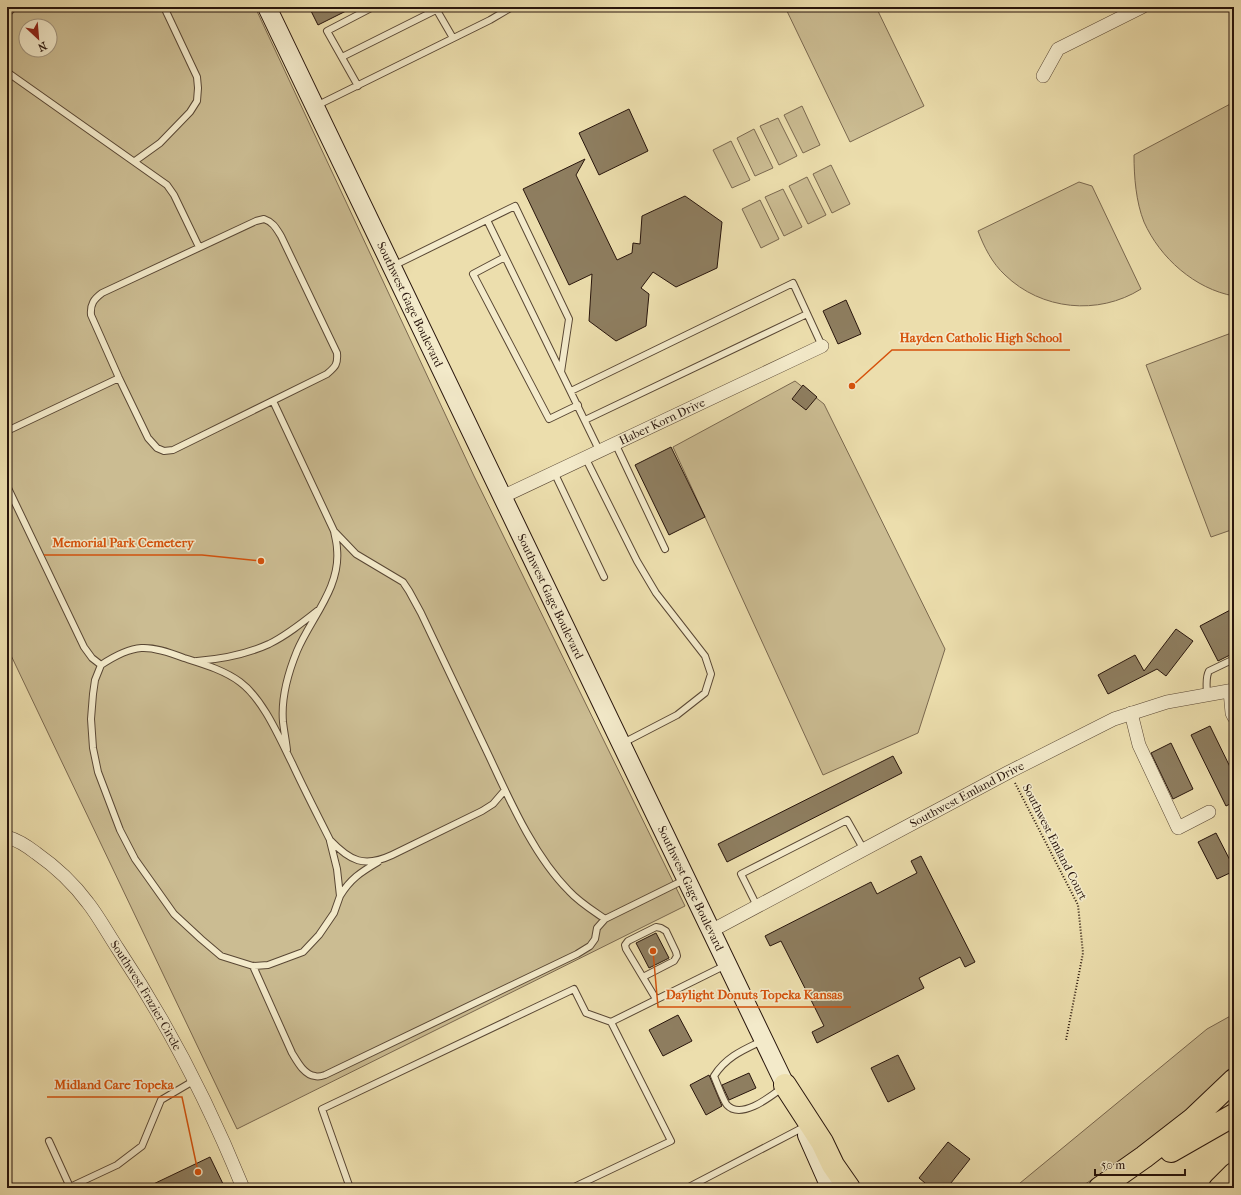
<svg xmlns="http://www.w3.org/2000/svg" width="1241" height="1195" font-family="'IM FELL French Canon',serif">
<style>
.green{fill:#cbbc92;stroke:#7a684f;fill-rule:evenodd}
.building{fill:#8e7e60;stroke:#28150c}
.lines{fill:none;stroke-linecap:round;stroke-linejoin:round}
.service-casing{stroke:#594734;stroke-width:8}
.minor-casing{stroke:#594734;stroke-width:14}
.secondary-casing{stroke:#28150c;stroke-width:20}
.motorway-casing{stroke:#28150c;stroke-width:24}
.path{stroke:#28150c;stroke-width:2;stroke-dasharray:1 2;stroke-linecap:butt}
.service{stroke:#f3eaca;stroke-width:6}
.minor{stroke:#f3eaca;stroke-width:13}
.secondary{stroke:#f3eaca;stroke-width:18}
.motorway{stroke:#ecdead;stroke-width:22}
.labels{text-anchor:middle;stroke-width:3;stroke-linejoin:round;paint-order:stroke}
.street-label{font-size:12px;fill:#28150c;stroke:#f3eaca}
.leader{fill:none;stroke:#d5520c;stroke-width:1.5}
.callout-dot{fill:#d5520c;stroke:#f3eaca;stroke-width:1.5}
.callout-label{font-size:13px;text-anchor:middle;font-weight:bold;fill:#d5520c;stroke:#f3eaca;stroke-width:3;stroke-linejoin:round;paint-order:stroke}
</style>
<rect width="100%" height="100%" fill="#ecdead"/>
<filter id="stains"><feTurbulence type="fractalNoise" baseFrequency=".005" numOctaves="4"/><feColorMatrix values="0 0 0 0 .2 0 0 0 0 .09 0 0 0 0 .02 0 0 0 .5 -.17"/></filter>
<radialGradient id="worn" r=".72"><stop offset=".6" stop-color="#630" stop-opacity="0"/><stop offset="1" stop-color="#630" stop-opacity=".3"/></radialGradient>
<path class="green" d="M 7,7 L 255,7 L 474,476 L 685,906 L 237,1129 L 7,647 ZM 26,26 L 50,26 L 50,50 L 26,50 Z
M 785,7 L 876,7 L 924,106 L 850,142 Z
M 1234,102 L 1234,296 C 1195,289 1160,258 1144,222 C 1136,202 1134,177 1134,155 Z
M 802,106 L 820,145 L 803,153 L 784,115 Z
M 778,118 L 797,156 L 779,165 L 760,126 Z
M 754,129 L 773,168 L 755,176 L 737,138 Z
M 731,141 L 750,180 L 732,188 L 713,150 Z
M 831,165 L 850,204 L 832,213 L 813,174 Z
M 807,177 L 826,215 L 808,224 L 789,186 Z
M 1079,182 L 1092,186 L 1141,289 C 1098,316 1041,310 1005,275 C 992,263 984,247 978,231 Z
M 783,189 L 802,227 L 784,236 L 765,197 Z
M 760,200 L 779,239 L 761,248 L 742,209 Z
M 1234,332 L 1234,529 L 1211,537 L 1146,365 Z
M 795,381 L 824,404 L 945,649 L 918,733 L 823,775 L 673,447 Z
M 1234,1014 L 1234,1064 L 1190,1111 L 1135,1152 L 1079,1188 L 1014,1188 L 1207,1029 Z"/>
<path class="building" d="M 309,7 L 354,7 L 318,25 Z
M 629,109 L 648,151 L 599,175 L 579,133 Z
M 585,159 L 576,175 L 617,260 L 632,253 L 633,243 L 640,244 L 642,216 L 685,196 L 722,222 L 717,268 L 676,287 L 653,272 L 641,288 L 649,294 L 646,326 L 616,341 L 589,321 L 592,274 L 569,285 L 523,189 Z
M 846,300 L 861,334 L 838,344 L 823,311 Z
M 803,385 L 817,397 L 806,410 L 792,399 Z
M 671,447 L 705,517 L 669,535 L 635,465 Z
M 1234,608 L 1234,653 L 1218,661 L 1200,626 Z
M 1176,629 L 1193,641 L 1166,676 L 1157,669 L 1108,694 L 1098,675 L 1135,655 L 1144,671 Z
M 1210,726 L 1234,775 L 1234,802 L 1226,806 L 1191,735 Z
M 1171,743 L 1193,789 L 1173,799 L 1151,753 Z
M 893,756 L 902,773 L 727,862 L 718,844 Z
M 1216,833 L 1234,868 L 1234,871 L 1217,879 L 1198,842 Z
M 921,856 L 975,962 L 965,967 L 960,957 L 919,978 L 924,988 L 817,1043 L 812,1032 L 824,1026 L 813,1004 L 781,941 L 770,946 L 765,936 L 871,882 L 877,894 L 917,873 L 911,861 Z
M 656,933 L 669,958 L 649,968 L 636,943 Z
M 678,1015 L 692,1041 L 663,1056 L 649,1030 Z
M 898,1055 L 915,1089 L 888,1102 L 871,1068 Z
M 749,1073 L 756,1088 L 729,1100 L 722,1085 Z
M 709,1075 L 722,1106 L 706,1115 L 690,1085 Z
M 948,1142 L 970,1159 L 947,1188 L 931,1188 L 919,1178 Z
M 210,1157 L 225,1188 L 145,1188 Z"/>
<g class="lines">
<g class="service-casing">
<path id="service" d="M 435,7 L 453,38
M 7,14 L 14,7
M 342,57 L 436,10
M 7,72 L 167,185 L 174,195 L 199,247
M 358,86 L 327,31 L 373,7
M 316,106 L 490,20 L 512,7
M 135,161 L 160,143 L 190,112 L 197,101 L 198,88 L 197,77 L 164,7
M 264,219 C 273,222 276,228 281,236 L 337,353 C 338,365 335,367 327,374 L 173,450 L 164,451 L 157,448 L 148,438 L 119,378 L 91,315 C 90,304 94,299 102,293 L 256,221 Z
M 487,220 L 561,372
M 505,257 L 473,274 L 549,419 L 578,405
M 393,266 L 515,206 L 569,319 L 561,372 L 599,450
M 571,391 L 793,283 L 822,346
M 273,401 L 334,531 C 335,537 337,543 337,549 C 341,587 311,618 297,651 C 288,673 281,699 283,722 C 284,731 286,741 287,750
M 585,420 L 807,314
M 7,431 L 119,378
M 615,443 L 665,549
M 585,457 L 637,561 L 656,593 L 705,656 L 711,674 L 705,693 L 677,715 L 623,743
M 554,472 L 604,577
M 7,486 L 84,647 L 92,658 L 101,665 C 134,643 148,644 184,658 C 203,664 224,670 240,682 C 263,699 279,737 292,763 C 304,789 317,814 330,840 C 350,861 364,868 392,855 L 482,811 L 493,804 L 505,790
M 334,531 L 356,554 L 403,582 L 409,591 L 421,613 C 444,661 466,708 489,756 C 510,801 534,856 569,891 C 579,902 592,910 605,919 L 684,880
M 197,661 C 222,659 247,654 269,644 C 287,635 302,623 317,611
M 101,665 L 95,680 L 93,694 L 91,719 L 93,748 L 98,772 L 120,830 L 135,859 L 174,914 L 201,939 L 221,956 L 253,966 L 268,965 L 303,952 L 319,935 L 334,913 L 340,896 L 337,869 L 330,841
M 1207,695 C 1207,687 1205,678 1209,671 L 1234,659
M 340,896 C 350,879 361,872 378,862
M 757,906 L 741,874 L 847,820 L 864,850
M 253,966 L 292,1053 C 297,1061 304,1075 315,1076 C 318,1077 322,1076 325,1075 L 577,954 L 590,946 L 595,939 L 597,928 L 605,919
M 643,977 L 674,961 L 677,956 L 676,952 L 666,931 L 661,928 L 656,927 L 628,941 L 625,945 L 626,949 L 656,999
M 611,1022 L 726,965
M 762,1041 C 743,1050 726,1057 714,1076 C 717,1083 723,1100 727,1105 C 741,1120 770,1097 782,1088
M 49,1141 L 70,1187
M 71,1188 L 70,1187 L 117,1165 L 142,1146 L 161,1100 L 195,1080
M 350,1188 L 322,1109 L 574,989 L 586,1013 L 611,1022 L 671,1141 L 572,1188
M 687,1188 L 804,1127"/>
</g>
<g class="minor-casing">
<g id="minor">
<path d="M 1043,76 L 1058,49 L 1142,7"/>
<path id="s1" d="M 502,497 L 822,346"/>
<path d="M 1230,691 L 1232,713 L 1234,717"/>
<path d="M 1131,713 L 1139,745 L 1178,828 L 1209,812"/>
<path id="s2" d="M 7,837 C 18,840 27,846 36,853 C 56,867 74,884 88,903 C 99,917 108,934 118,949 C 168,1024 209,1104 243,1188"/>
<path id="s3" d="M 711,931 L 1009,772 L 1114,719 L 1167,702 L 1234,690"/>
</g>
</g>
<g class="secondary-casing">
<g id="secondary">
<path id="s4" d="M 267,7 L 791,1097"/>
<path d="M 807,1135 L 830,1187"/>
</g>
</g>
<g class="motorway-casing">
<path id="motorway" d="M 785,1085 L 822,1142 L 833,1165 L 849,1188
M 1171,1151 L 1234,1115
M 1100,1188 L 1144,1157 L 1193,1119 L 1234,1080
M 1220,1188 L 1234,1174"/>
</g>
<path class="path" d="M 1015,783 L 1078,905 L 1083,953 L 1066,1040"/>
<use href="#service" class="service"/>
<use href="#minor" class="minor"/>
<use href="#secondary" class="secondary"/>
<use href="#motorway" class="motorway"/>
</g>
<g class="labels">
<g class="street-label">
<text dy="4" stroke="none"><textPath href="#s4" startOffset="330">Southwest Gage Boulevard</textPath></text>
<text dy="4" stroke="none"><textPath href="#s1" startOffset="177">Haber Korn Drive</textPath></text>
<text dy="4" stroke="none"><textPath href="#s4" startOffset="654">Southwest Gage Boulevard</textPath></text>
<text dy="4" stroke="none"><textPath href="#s3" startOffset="290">Southwest Emland Drive</textPath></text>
<text transform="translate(1055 842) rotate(63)" y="4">Southwest Emland Court</text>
<text dy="4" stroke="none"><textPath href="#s4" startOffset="978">Southwest Gage Boulevard</textPath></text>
<text dy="4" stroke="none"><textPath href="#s2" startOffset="215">Southwest Frazier Circle</textPath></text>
</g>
</g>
<path class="leader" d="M852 386L892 350H1070M261 561L202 555H44M653 951L658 1007H851M198 1172L182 1097H47"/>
<g class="callout-dot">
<circle cx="852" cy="386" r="4"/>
<circle cx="261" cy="561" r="4"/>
<circle cx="653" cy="951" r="4"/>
<circle cx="198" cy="1172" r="4"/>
</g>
<g class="callout-label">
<text x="981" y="342">Hayden Catholic High School</text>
<text x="123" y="547">Memorial Park Cemetery</text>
<text x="754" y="999">Daylight Donuts Topeka Kansas</text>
<text x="114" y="1089">Midland Care Topeka</text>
</g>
<rect width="1241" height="1195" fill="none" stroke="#ecdead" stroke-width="24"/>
<rect x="8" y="8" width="1225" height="1179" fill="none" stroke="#28150c" stroke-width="2"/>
<rect x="12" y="12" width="1217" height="1171" fill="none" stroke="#28150c"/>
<g transform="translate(38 38) rotate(154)"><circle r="19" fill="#f3eaca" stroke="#a2957e"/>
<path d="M0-3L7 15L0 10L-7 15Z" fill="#8f2418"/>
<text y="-6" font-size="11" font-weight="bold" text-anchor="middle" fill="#28150c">N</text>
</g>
<path d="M1095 1169v6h90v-6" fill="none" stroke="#28150c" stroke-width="2"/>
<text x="1101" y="1169" font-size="12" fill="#28150c" stroke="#f3eaca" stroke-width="3" paint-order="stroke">50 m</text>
<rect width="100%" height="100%" filter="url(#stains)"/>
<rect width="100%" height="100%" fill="url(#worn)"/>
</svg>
